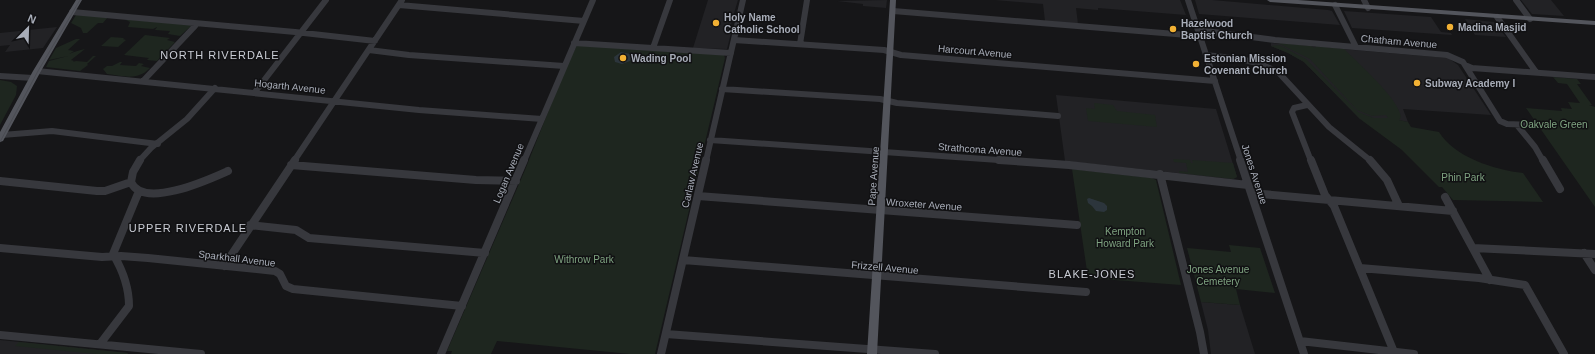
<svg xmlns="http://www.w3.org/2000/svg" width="1595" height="354" font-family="Helvetica,sans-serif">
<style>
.built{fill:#222225}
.green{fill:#1e261f}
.water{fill:#2c353c}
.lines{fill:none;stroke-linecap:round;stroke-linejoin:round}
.minor-far1{stroke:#37383d;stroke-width:6}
.minor{stroke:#37383d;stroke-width:8}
.major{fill:#53555c;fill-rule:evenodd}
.tram{stroke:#4a4c52;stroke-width:1}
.poi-dot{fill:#f2b134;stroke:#111113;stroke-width:1.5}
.labels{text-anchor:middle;stroke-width:3;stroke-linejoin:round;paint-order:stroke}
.poi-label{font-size:10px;font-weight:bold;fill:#a8adb8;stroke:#111113;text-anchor:start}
.street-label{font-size:10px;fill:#a8adb8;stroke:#111113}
.park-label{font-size:10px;fill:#7fa381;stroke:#111113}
.neighbourhood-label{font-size:11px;letter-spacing:1px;fill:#c9ccd4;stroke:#111113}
</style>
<rect width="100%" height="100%" fill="#161618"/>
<path class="built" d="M 708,0 L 738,0 L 732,20 L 731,26 L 732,29 L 727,49 L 693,48 Z
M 887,0 L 886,8 L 863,6 L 863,4 L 837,1 Z
M 995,0 L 1180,0 L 1186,15 L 1098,8 L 1098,10 L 1076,8 L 1078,24 L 1045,21 L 1043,4 Z
M 1195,0 L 1212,0 L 1328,10 L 1332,11 L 1340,25 L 1199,14 Z
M 1521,0 L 1551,0 L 1564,16 L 1532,14 Z
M 1344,11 L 1431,17 L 1441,32 L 1451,33 L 1452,35 L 1352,28 Z
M 1465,19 L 1494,22 L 1506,37 L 1475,35 Z
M 57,27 L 43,48 L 5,52 L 10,45 L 0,46 L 0,33 Z
M 1271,43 L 1448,58 L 1458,65 L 1491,115 L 1403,109 L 1408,122 L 1388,118 L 1360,119 L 1304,62 L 1288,53 L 1271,46 Z
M 1056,95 L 1216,109 L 1237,177 L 1233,179 L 1065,161 Z
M 1201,302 L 1240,305 L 1255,354 L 1211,354 L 1208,330 Z
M 0,340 L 128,353 L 127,354 L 0,354 Z"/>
<path class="green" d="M 76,15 L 108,17 L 103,23 L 98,23 L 87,33 L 83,33 L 81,28 L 71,23 Z
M 124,19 L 192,25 L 180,36 L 168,34 L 170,31 L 155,30 L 157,27 L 153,29 L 128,27 L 130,22 Z
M 145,35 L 170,38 L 167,40 L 175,42 L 157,61 L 147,60 L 149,58 L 124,55 Z
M 111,37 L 124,38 L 123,39 L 126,40 L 118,47 L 101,46 Z
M 76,39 L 80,39 L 68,50 L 74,51 L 69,54 C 74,52 79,50 85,49 L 71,60 L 74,61 L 73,62 L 76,61 L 87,62 L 93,56 L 96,56 L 87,64 L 88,65 L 80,71 L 46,67 L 49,61 L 68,56 L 49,60 L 56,48 Z
M 1278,43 L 1311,46 L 1315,48 L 1316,46 L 1344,49 C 1357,62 1399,99 1401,117 L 1399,120 L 1408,122 L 1411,127 L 1439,132 C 1454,157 1495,170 1523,173 L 1543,202 L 1453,200 L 1442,187 L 1439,187 L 1402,150 L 1360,119 L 1304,62 L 1288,53 L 1271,46 L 1279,45 L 1306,59 L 1358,112 L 1374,118 L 1388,118 L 1386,115 L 1372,116 L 1357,110 L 1310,59 Z
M 577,45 L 724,55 L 725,58 L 655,354 L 630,354 L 497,341 L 491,354 L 451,354 L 452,351 L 447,351 L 525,170 L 566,67 Z
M 120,62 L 122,62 L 120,65 L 136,66 L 139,63 L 144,64 L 141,66 L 150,68 C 137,81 124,76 107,74 L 103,69 L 107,66 L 112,66 Z
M 1553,77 L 1577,79 L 1581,84 L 1577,84 L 1592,105 L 1589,105 L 1595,107 L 1595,207 L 1526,108 L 1562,111 L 1561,108 L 1572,109 L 1568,102 L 1580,103 L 1567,84 L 1558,83 Z
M 0,80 L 11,82 L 17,86 L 16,95 L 0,125 Z
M 1094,103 L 1113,105 L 1117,111 L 1155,115 L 1157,127 L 1088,121 L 1086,108 L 1095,109 Z
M 1173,159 L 1190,160 L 1191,163 L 1193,163 L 1192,160 L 1233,163 L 1237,177 L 1233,179 L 1179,173 L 1179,171 L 1188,172 L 1186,163 L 1174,162 Z
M 1072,169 L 1152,178 L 1156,180 L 1181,285 L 1088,278 Z
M 1229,245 L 1260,248 L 1275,293 L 1236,289 L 1240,305 L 1201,302 L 1187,248 L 1231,252 Z
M 19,342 L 128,353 L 127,354 L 96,354 L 15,346 Z"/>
<path class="water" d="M 621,52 L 630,54 L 632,57 L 630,61 L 622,64 L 615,62 L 614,57 Z
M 1089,198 L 1104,203 L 1107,206 L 1107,210 L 1104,212 L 1096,211 L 1092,206 L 1088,203 L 1087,199 Z"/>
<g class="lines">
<path class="minor-far1" d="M 1188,0 L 1241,161
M 1364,0 L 1368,8
M 1516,0 L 1530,19
M 399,5 L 584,21
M 1335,5 L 1356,47
M 893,11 L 1200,36
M 72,12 L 295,32 L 375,41
M 1497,17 L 1536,72
M 1198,30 L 1275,40 L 1447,55 L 1463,62 L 1500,121 L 1507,124 L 1535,125
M 734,40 L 884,50 L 901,55 L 1215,81
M 574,43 L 731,53
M 800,44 L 807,0
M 653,48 L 670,0
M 369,50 L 409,55 L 564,66
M 1206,55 C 1232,58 1256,59 1279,73 L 1329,127 L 1371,161
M 1465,65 L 1472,68 L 1595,77
M 37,71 L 419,110 L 542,119
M 0,76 L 33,78
M 143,81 L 195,26
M 722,89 L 880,99 L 897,103 L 1058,116
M 255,92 L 326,0
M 1307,105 L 1294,108 L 1292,112 L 1311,161
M 1517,125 L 1535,147 L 1543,161
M 2,135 L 52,131 L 158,144
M 710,140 L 1013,161
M 139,161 L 151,148 L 187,119 L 215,88
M 294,161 L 402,0
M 524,161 L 593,0
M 706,161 L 743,0"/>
<path class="minor" d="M 999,160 L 1069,165 L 1248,185
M 1240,160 L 1304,354
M 1311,160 L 1325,195 L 1334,206 L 1394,352
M 1370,160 L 1387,180 L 1399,206
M 1543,160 L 1560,189
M 291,165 L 476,180 L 516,181
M 1160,174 L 1200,332 L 1204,354
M 0,181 L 97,191 L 105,191 L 131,182
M 131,182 L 133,172 L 140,160
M 131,182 C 143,210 210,179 228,171
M 1251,193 L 1453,211
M 698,196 L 1077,225
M 1445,197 L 1490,280
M 250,225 L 296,230 L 309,238 L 485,253
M 0,248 L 102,257 L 121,256 L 148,258 L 275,271 L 280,274 L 286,286 L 293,289 L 462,306
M 1473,248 L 1595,254
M 1584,253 L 1595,270
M 683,260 L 1086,292
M 224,266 L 295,160
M 1360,268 L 1479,278 L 1525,285 L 1564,354
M 666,334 L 935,354
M 0,335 L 201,354
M 1300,341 L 1414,354
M 100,344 L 129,306 C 129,288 122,269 113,254 L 139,191
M 441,354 L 524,160
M 661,354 L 706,160"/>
<path class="major" d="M 76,0 L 82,0 L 41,71 L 3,141 L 0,142 L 0,132 L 33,71 Z
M 890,0 L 896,0 L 877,354 L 867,354 Z
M 1267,0 L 1298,0 L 1595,21 L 1595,25 L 1270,2 Z"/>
<path class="tram" d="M 0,142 L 38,71 L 80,0"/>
</g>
<g class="poi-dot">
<circle cx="716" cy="23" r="4"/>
<circle cx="1450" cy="27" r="4"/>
<circle cx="1173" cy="29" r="4"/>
<circle cx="623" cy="58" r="4"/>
<circle cx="1196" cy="64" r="4"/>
<circle cx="1417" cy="83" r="4"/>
</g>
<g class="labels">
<g class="poi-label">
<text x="724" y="21">Holy Name<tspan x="724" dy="12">Catholic School</tspan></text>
<text x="1181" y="27">Hazelwood<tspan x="1181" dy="12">Baptist Church</tspan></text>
<text x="1458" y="31">Madina Masjid</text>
<text x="631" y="62">Wading Pool</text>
<text x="1204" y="62">Estonian Mission<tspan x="1204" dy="12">Covenant Church</tspan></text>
<text x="1425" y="87">Subway Academy I</text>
</g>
<g class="street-label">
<text transform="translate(1399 41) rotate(5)" y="4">Chatham Avenue</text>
<text transform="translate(975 51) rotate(5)" y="4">Harcourt Avenue</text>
<text transform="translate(290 86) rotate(6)" y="4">Hogarth Avenue</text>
<text transform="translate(980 149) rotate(4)" y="4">Strathcona Avenue</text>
<text transform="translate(508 173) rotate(-67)" y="4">Logan Avenue</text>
<text transform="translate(1255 174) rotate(72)" y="4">Jones Avenue</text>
<text transform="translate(692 175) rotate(-77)" y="4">Carlaw Avenue</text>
<text transform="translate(873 176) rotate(-86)" y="4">Pape Avenue</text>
<text transform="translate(924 204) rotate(4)" y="4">Wroxeter Avenue</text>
<text transform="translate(237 258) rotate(7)" y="4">Sparkhall Avenue</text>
<text transform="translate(885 267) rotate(5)" y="4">Frizzell Avenue</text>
</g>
<g class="park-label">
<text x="1554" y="128">Oakvale Green</text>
<text x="1463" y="181">Phin Park</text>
<text x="1125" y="235">Kempton<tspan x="1125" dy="12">Howard Park</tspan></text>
<text x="584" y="263">Withrow Park</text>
<text x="1218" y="273">Jones Avenue<tspan x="1218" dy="12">Cemetery</tspan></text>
</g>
<g class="neighbourhood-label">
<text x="220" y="59">NORTH RIVERDALE</text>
<text x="188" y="232">UPPER RIVERDALE</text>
<text x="1092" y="278">BLAKE-JONES</text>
</g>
</g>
<g transform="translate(28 28) rotate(23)" stroke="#111113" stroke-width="3" paint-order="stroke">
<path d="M0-3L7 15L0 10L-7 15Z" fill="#a8adb8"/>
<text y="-6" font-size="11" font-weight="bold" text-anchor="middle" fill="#a8adb8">N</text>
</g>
</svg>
